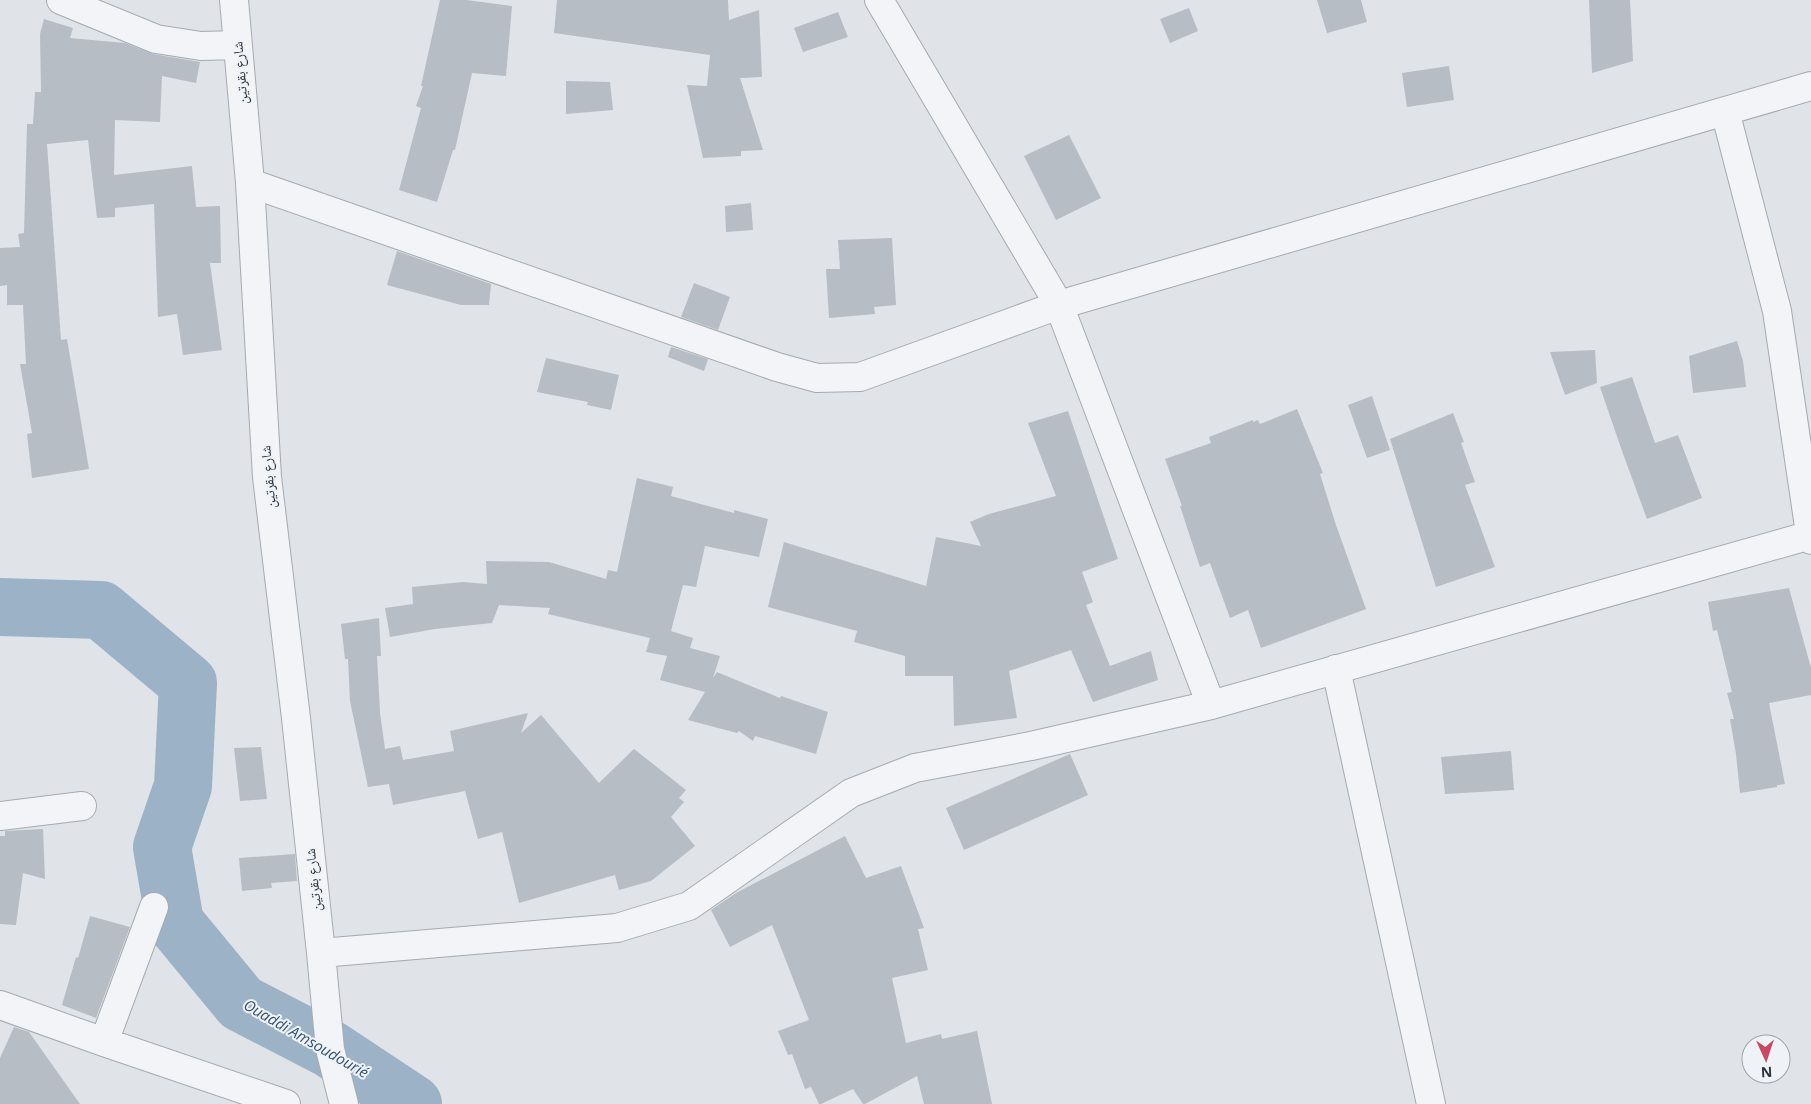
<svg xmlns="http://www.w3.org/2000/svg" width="1811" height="1104" font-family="'Open Sans','Noto Naskh Arabic',sans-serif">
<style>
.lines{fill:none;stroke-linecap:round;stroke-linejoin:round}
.river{stroke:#9cb2c7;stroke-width:58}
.building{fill:#b7bdc5}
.street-casing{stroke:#a5aab2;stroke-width:30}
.street{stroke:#f2f4f7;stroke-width:28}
.labels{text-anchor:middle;stroke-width:4;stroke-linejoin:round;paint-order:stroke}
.street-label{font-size:14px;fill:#29323f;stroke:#eff2f6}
.water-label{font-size:15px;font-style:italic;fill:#345272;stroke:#eff2f6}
</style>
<rect width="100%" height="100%" fill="#e0e3e8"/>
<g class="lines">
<path class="river" d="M 0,607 L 101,610 L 188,683 L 183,786 L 162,847 L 175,923 L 241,1003 L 330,1049 L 413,1104"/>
</g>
<path class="building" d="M 440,0 L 466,0 L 512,6 L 506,76 L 472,73 L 455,150 L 453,150 L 437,202 L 399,190 L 421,108 L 416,106 L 423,86 L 421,86 Z
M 557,0 L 728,0 L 729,20 L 759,10 L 762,77 L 740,78 L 763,150 L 741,151 L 741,156 L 703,158 L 687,85 L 707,86 L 710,55 L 554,33 Z
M 1317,0 L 1361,0 L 1367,22 L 1327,33 Z
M 1589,0 L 1630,0 L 1633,61 L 1592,73 Z
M 1189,8 L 1198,31 L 1170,43 L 1160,19 Z
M 838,12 L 848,37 L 803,52 L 794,28 Z
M 44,19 L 73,28 L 70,38 L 125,43 L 153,54 L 200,62 L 196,83 L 162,76 L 160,122 L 115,120 L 114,175 L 192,166 L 196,207 L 220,206 L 221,263 L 210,263 L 222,350 L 183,355 L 177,314 L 158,317 L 154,204 L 115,208 L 115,217 L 97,218 L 88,140 L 47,144 L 61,340 L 67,339 L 89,469 L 32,478 L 27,434 L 32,433 L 20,364 L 26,364 L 23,305 L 7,305 L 7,285 L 0,286 L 0,248 L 20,247 L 18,234 L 24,233 L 27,124 L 33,124 L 35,92 L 41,92 L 40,34 Z
M 1449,66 L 1454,100 L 1407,107 L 1402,73 Z
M 566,81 L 610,82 L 613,110 L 566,114 Z
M 1069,135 L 1101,198 L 1056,220 L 1024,156 Z
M 751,203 L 753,230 L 726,232 L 725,206 Z
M 892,238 L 896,305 L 874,307 L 875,314 L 829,318 L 826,269 L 840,269 L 838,240 Z
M 397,251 L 491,284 L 489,305 L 461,305 L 387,285 Z
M 694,283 L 730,297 L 718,330 L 681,317 Z
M 1737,341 L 1743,361 L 1746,387 L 1693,393 L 1689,356 Z
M 671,347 L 708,359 L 704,371 L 668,357 Z
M 1595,350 L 1597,383 L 1565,395 L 1550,352 Z
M 546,358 L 619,375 L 611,410 L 587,405 L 588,402 L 537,392 Z
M 1632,377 L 1655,443 L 1678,435 L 1702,498 L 1647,519 L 1622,451 L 1600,387 Z
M 1372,396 L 1390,450 L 1367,458 L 1348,405 Z
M 1297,409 L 1323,473 L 1320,474 L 1336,525 L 1366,609 L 1261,648 L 1248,610 L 1230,618 L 1210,563 L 1200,567 L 1180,506 L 1182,506 L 1165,459 L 1211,443 L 1209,437 L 1253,420 L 1253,422 L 1258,420 L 1260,424 Z
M 1068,411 L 1118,559 L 1082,572 L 1093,602 L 1086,605 L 1110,666 L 1151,651 L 1158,680 L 1093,702 L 1071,650 L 1009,671 L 1017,718 L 954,726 L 953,676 L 905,676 L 905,656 L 854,642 L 857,631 L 768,607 L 784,542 L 926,586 L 936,537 L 981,546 L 970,522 L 989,514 L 1056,496 L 1028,423 Z
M 1453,413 L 1464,442 L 1461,443 L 1475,482 L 1465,485 L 1495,567 L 1436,587 L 1390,439 Z
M 637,478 L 673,487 L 671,496 L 734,513 L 734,510 L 768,519 L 759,557 L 705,546 L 696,587 L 683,585 L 671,631 L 693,638 L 690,648 L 720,656 L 713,678 L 717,672 L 780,698 L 781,696 L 828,712 L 816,754 L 755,736 L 753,741 L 739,731 L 737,733 L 688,720 L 705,692 L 660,680 L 667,656 L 646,652 L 650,638 L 548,614 L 550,608 L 499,605 L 492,623 L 435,629 L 390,637 L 385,608 L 413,604 L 412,587 L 463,582 L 487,584 L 486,561 L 549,562 L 606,579 L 608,570 L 617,572 Z
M 1789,588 L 1811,668 L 1811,695 L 1769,703 L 1785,784 L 1777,785 L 1777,787 L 1740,793 L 1736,754 L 1730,719 L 1734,719 L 1727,693 L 1732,692 L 1717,630 L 1713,631 L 1708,602 Z
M 379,618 L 381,656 L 377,656 L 380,713 L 385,749 L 400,746 L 403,760 L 454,751 L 450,731 L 528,713 L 521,733 L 541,715 L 599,783 L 634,749 L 686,790 L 679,798 L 684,802 L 671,817 L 695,846 L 651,881 L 619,890 L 615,875 L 519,903 L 502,832 L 478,839 L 465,791 L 393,805 L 389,784 L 368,787 L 350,701 L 348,659 L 345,659 L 341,624 Z
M 261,747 L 267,799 L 240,801 L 234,748 Z
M 1511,751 L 1514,790 L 1445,794 L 1441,757 Z
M 1070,754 L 1088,795 L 964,850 L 946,808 Z
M 43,829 L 45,879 L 23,873 L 16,925 L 0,924 L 0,836 L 5,836 L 5,831 Z
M 845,836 L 866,878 L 901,866 L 924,928 L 918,929 L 928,970 L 892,978 L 906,1043 L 941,1034 L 942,1039 L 977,1031 L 992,1104 L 924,1104 L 917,1076 L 865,1104 L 863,1104 L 853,1089 L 821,1104 L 819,1104 L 811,1087 L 805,1089 L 792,1054 L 788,1055 L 778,1031 L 809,1020 L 772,925 L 730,947 L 711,910 L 736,893 Z
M 295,854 L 297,881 L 271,883 L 272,888 L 242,891 L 239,858 Z
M 90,916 L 130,927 L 96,1018 L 62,1005 L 76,957 L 78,958 Z
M 14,1027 L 29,1032 L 80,1104 L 0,1104 L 0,1058 Z"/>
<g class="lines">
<g class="street-casing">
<path id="street" d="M 61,0 L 156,39 L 201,46 L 237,45
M 234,0 L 250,183 L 267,477 L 296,718 L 321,953 L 330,1049 L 344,1104
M 879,0 L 1059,305 L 1211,705
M 1725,111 L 1777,311 L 1811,540
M 250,183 L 777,367 L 817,378 L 860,377 L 1059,305 L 1811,86
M 1336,669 L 1431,1104
M 0,816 L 82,806
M 321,953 L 617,928 L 689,906 L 851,793 L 915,768 L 1031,746 L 1211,705 L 1811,535
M 0,1005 L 104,1042 L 286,1104
M 104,1042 L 154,907"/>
</g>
<use href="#street" class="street"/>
</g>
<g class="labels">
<g class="street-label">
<text transform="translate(240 73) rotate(-95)" y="5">شارع بقرتين</text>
<text transform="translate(268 477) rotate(-95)" y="5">شارع بقرتين</text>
<text transform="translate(313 880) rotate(-96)" y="5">شارع بقرتين</text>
</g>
<g class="water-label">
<text transform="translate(306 1039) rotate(30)" y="5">Ouaddi Amsoudourié</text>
</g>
</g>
<g transform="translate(1766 1059) rotate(177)"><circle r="24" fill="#eff2f6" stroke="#a0a5ad"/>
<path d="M0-4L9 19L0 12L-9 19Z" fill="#ca4861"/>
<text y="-8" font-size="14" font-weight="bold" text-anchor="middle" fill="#29323f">N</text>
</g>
</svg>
